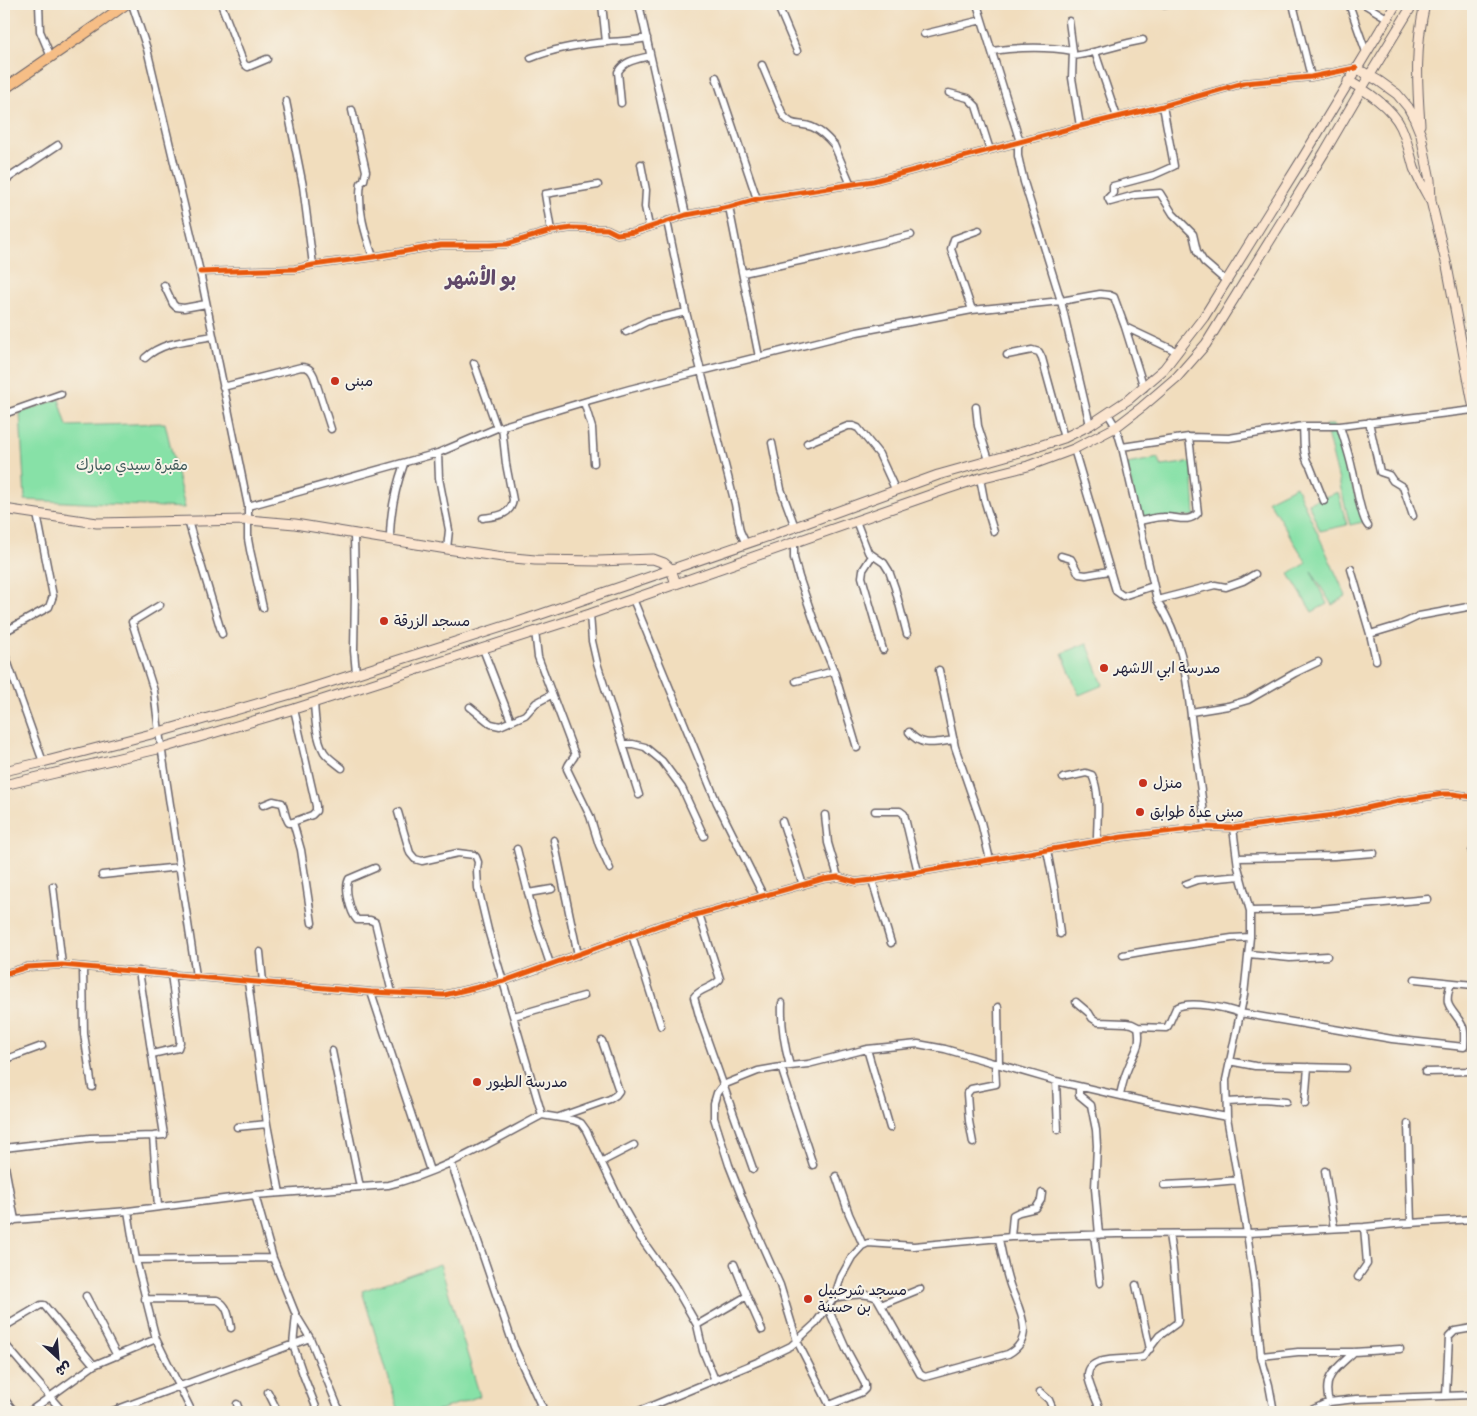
<svg xmlns="http://www.w3.org/2000/svg" width="1477" height="1416" font-family="Delius,'Playpen Sans Arabic',sans-serif">
<style>
.green{fill:#87e1a7;stroke:#548271}
.lines{fill:none;stroke-linecap:round;stroke-linejoin:round}
.street-casing{stroke:#6a6368;stroke-width:9}
.secondary-casing{stroke:#6a6368;stroke-width:11}
.primary-casing{stroke:#6a6368;stroke-width:12}
.street{stroke:#fff;stroke-width:6}
.secondary{stroke:#fbe5cf;stroke-width:9}
.primary{stroke:#f6be86;stroke-width:10}
.cycleway-casing{stroke:#f7f3e8;stroke-width:8}
.cycleway{stroke:#e8590c;stroke-width:5}
.poi-dot{fill:#c8321e;stroke:#f7f3e8;stroke-width:2}
.labels{text-anchor:middle;stroke-width:4;stroke-linejoin:round;paint-order:stroke}
.poi-label{font-size:15px;fill:#22223b;stroke:#f7f3e8;text-anchor:start}
.park-label{font-size:15px;fill:#405b5b;stroke:#f7f3e8}
.district-label{font-size:20px;font-weight:bold;fill:#604869;stroke:#f7f3e8}
</style>
<rect width="100%" height="100%" fill="#f7f3e8"/>
<filter id="ink" filterUnits="userSpaceOnUse"><feTurbulence type="fractalNoise" baseFrequency=".02" numOctaves="2"/><feDisplacementMap in="SourceGraphic" scale="10" xChannelSelector="R" yChannelSelector="G"/><feConvolveMatrix kernelMatrix="1 2 1 2 8 2 1 2 1" color-interpolation-filters="sRGB"/></filter>
<filter id="wash" filterUnits="userSpaceOnUse"><feTurbulence type="fractalNoise" baseFrequency=".0096" numOctaves="4" result="noise"/><feDisplacementMap in="SourceGraphic" scale="20" xChannelSelector="R" yChannelSelector="G"/><feGaussianBlur stdDeviation="1.12" result="paint"/><feColorMatrix in="noise" values="0 0 0 0 0 0 0 0 0 0 0 0 0 0 0 0 0 1.4 0 .05"/><feComposite in="paint" operator="in"/></filter>
<g filter="url(#wash)">
<rect width="100%" height="100%" fill="#f1ddbd"/>
<path class="green" d="M 59,399 L 67,426 L 165,423 L 185,508 L 25,500 L 20,413 Z
M 1325,425 L 1334,425 L 1363,522 L 1350,525 Z
M 1158,458 L 1161,466 L 1192,462 L 1195,516 L 1171,517 L 1139,521 L 1127,464 Z
M 1296,486 L 1346,596 L 1332,605 L 1311,571 L 1327,604 L 1312,612 L 1289,574 L 1307,563 L 1268,500 Z
M 1338,492 L 1347,525 L 1320,531 L 1308,503 Z
M 1087,643 L 1103,685 L 1079,695 L 1062,653 Z
M 440,1264 L 480,1396 L 434,1412 L 399,1412 L 362,1291 Z"/>
</g>
<g filter="url(#ink)">
<g class="lines">
<g class="street-casing">
<path id="street" d="M 39,4 L 40,31 L 51,57
M 132,4 L 147,49 L 200,272 L 248,506 L 248,539 L 250,550 L 263,608
M 221,4 L 244,64 L 248,67 L 267,59
M 602,4 L 606,42
M 639,4 L 686,215
M 777,4 L 797,51
M 977,4 L 1020,142 L 1018,148 L 1018,156 L 1024,182 L 1061,301 L 1100,294 L 1109,295 L 1114,297 L 1125,327 L 1144,388
M 1162,4 L 1164,5 L 1173,4
M 1293,4 L 1311,77
M 1349,4 L 1366,52
M 1364,4 L 1387,18
M 1069,21 L 1073,51 L 1072,78 L 1080,126
M 924,34 L 982,20
M 992,51 C 1019,47 1045,46 1073,51
M 1095,52 L 1117,117
M 1073,56 C 1097,53 1119,44 1143,40
M 531,58 C 555,48 582,44 608,42 C 621,41 634,41 647,38
M 762,65 L 783,115 C 792,128 800,122 812,127 C 820,130 828,138 834,145 L 851,185
M 716,77 L 757,199
M 949,93 L 968,98 L 976,106 L 990,150
M 286,101 L 303,186 L 313,265
M 621,103 L 618,72 C 624,60 639,59 650,56
M 1163,106 L 1174,166 L 1154,175 L 1113,186 L 1113,193 L 1108,198 L 1110,202 L 1135,195 L 1160,193 L 1173,214 L 1193,234 L 1197,251 L 1204,262 L 1226,281
M 352,110 L 366,171 L 364,180 L 361,183 C 357,209 365,233 373,257
M 641,164 L 646,190 L 645,207 L 649,226
M 4,181 L 58,145
M 729,207 L 759,357
M 667,221 L 686,312 L 735,504 L 740,531 L 746,544
M 551,231 L 545,194 L 598,185
M 200,272 L 295,269 L 313,265 L 373,257 L 441,245 L 489,245 L 507,244 L 551,231 L 572,228 L 607,229 L 617,234 L 635,232 L 686,215 L 729,207 L 757,199 L 873,181 L 1072,128 L 1163,106 L 1244,83 L 1311,77 L 1356,68
M 743,273 L 837,253 L 911,235
M 164,285 L 173,304 L 176,307 L 184,308 L 206,304
M 972,310 L 951,249 L 954,239 L 979,230
M 1125,327 L 1178,352
M 626,332 L 648,321 L 686,312
M 1007,355 L 1032,350 L 1039,352 L 1042,358 L 1064,438
M 145,358 C 163,341 189,341 213,336
M 474,363 L 497,428
M 223,387 L 301,367 C 308,367 311,369 314,376 L 331,429
M 584,402 L 592,428 L 594,463
M 976,407 L 978,426 L 989,460
M 4,414 L 61,394
M 1108,414 L 1116,427 L 1122,447 L 1189,437 L 1229,438 L 1303,426 L 1340,426 L 1473,410
M 1369,422 L 1380,472 L 1389,475 L 1393,481 L 1403,487 L 1413,516
M 1303,426 C 1304,438 1302,457 1310,466 L 1324,501
M 1340,426 C 1344,440 1349,454 1352,468 C 1356,482 1360,516 1368,526
M 772,443 L 781,489 L 795,527
M 807,443 L 848,426 L 853,426 L 858,428 L 879,454 L 895,489
M 1122,447 L 1157,600 C 1184,642 1186,676 1192,724 C 1197,759 1201,793 1206,827
M 1074,449 L 1116,591 L 1123,596 L 1153,586
M 438,453 L 439,478 L 449,530 L 447,549
M 980,478 L 984,499 L 994,532
M 248,506 L 438,453 L 497,428 L 587,401 L 630,389 L 857,332 L 972,310 L 1061,301 L 1090,425
M 483,518 C 496,516 511,516 513,500 L 506,464 L 502,427
M 188,521 L 222,634
M 856,521 L 868,552 L 884,563 L 889,571 L 895,588 L 907,634
M 1139,521 C 1147,520 1155,517 1163,517 C 1176,516 1188,524 1198,513 L 1189,437
M 354,533 L 355,590 L 354,651 L 356,673
M 390,539 C 390,512 395,489 404,464
M 794,543 L 794,558 L 799,577 L 817,630 L 834,671 L 857,748
M 872,556 L 863,570 L 862,577 L 883,650
M 1061,556 L 1071,559 L 1079,574 L 1086,575 L 1109,571
M 1351,569 L 1370,634 L 1376,660
M 633,599 L 717,803 L 763,895
M 1157,600 L 1215,585 L 1226,587 L 1243,581 L 1255,574
M 160,605 L 132,622 L 154,691 L 159,732 L 196,976
M 590,614 L 592,641 L 597,663 L 639,795
M 535,631 L 538,657 L 575,755 C 573,760 568,763 567,769 L 590,816 L 599,845 L 610,869
M 4,632 L 49,607 L 53,596 L 37,514
M 1370,634 L 1400,625 L 1419,616 L 1473,606
M 483,649 L 511,721
M 4,652 L 43,762
M 939,670 L 955,747 L 981,822 L 990,860
M 796,681 L 834,671
M 314,702 C 315,718 316,738 324,752 C 328,758 336,763 342,768
M 470,707 L 491,724 L 500,726 L 525,715 L 536,703 L 551,695
M 294,709 L 316,806 L 316,811 L 312,815 L 293,822 L 301,850 L 312,923
M 1191,712 L 1228,706 L 1248,700 L 1295,673 L 1318,662
M 909,732 C 921,748 937,742 954,740
M 624,744 L 633,744 L 645,747 L 662,761 L 682,788 L 704,836
M 1063,778 L 1086,773 L 1092,775 C 1101,795 1097,819 1097,840
M 263,805 L 273,801 L 282,803 C 285,809 285,818 289,823 L 293,822
M 875,811 L 900,811 L 904,814 L 918,872
M 825,815 L 828,843 L 838,877
M 782,821 L 803,885
M 1233,828 L 1238,867 L 1250,911 L 1250,937 L 1244,995 L 1226,1080 L 1227,1117 L 1247,1233 L 1254,1280 L 1261,1356 L 1269,1385 L 1274,1412
M 554,840 L 578,955
M 517,849 L 534,916 L 550,964
M 1047,850 L 1055,892 L 1060,934
M 1472,852 L 1473,852
M 1237,858 L 1334,856 L 1374,853
M 375,868 L 349,879 C 344,888 350,912 357,920 L 370,920 L 375,922 L 392,993
M 102,875 L 180,867
M 872,880 L 891,943
M 1186,884 L 1197,880 L 1241,876
M 53,886 L 62,965
M 528,893 L 552,889
M 1250,911 L 1308,910 L 1428,899
M 699,914 L 720,979 C 714,988 700,988 694,997 L 700,1019 L 753,1169
M 632,935 L 661,1026
M 260,952 L 263,982
M 1249,954 L 1290,958 L 1327,956
M 1123,955 L 1152,950 L 1232,938 L 1250,937
M 83,967 L 84,1034 L 92,1087
M 4,974 L 27,967 L 62,965 L 371,992 L 444,995 L 504,981 L 660,925 L 823,879 L 838,877 L 856,882 L 872,880 L 1122,837 L 1206,827 L 1233,828 L 1335,815 L 1398,801 L 1443,794 L 1453,794 L 1473,797
M 1415,979 L 1473,985
M 248,981 L 267,1124
M 371,992 L 430,1171
M 1076,1002 L 1089,1013 L 1092,1018 L 1098,1022 L 1126,1023 L 1132,1024 L 1138,1027 L 1166,1028 L 1168,1026 L 1176,1008 C 1189,1000 1226,1008 1240,1013 L 1392,1039 L 1464,1047 C 1464,1041 1465,1032 1463,1027 C 1453,1006 1442,1010 1451,983
M 782,1003 C 781,1026 784,1045 790,1066
M 998,1007 L 999,1064
M 514,1016 L 584,996
M 867,1049 L 890,1128
M 332,1051 L 360,1187
M 152,1054 L 178,1048 L 180,1042 L 171,974
M 4,1060 L 42,1046
M 1229,1061 L 1255,1066 L 1346,1068
M 781,1067 L 813,1165
M 1425,1072 L 1473,1071
M 1056,1081 L 1058,1130
M 1079,1087 L 1079,1095 L 1091,1105 L 1096,1130 L 1097,1146 L 1095,1188 L 1099,1235
M 1120,1095 C 1122,1086 1124,1077 1128,1068 C 1134,1052 1142,1046 1138,1027
M 1227,1102 L 1263,1100 L 1286,1102
M 1305,1104 L 1308,1067
M 542,1115 L 573,1120 L 581,1123 L 586,1130 L 623,1207 L 640,1237 L 674,1285 L 697,1325 L 703,1351 L 715,1380
M 559,1117 L 610,1099 L 616,1095 L 619,1091 L 602,1041
M 1408,1124 L 1411,1223
M 237,1127 L 267,1124 L 280,1193
M 153,1136 L 158,1207
M 973,1143 L 969,1121 L 967,1094 L 971,1089 L 996,1084 L 995,1063
M 4,1148 L 90,1138 L 153,1136 L 164,1135 L 139,971
M 4,1161 L 15,1220
M 451,1162 L 514,1347 L 544,1412
M 601,1162 L 634,1145
M 1325,1171 L 1334,1228
M 836,1176 L 849,1214 L 863,1245
M 1164,1185 L 1205,1183 L 1238,1180
M 255,1195 L 273,1258 L 296,1315 L 310,1338 L 340,1412
M 128,1211 L 136,1260 L 273,1258
M 4,1226 L 15,1220 L 128,1211 L 255,1195 L 388,1185 C 441,1173 494,1140 542,1115 L 488,930 L 478,888 L 477,871 L 478,862 L 476,857 L 474,855 L 458,853 L 422,861 L 415,859 L 410,853 L 398,812
M 1094,1235 L 1100,1283
M 1011,1237 L 1013,1215 L 1019,1212 L 1036,1208 L 1041,1200 L 1042,1193
M 136,1260 L 156,1339 L 192,1412
M 734,1264 L 747,1296 L 762,1330
M 1358,1277 L 1367,1264 L 1364,1227
M 1136,1285 L 1150,1349
M 86,1296 L 117,1356
M 834,1298 C 848,1296 863,1291 877,1298 L 920,1374 L 925,1377 L 1008,1354 C 1038,1338 1018,1308 1010,1285 C 1005,1270 1002,1254 999,1239
M 145,1299 L 217,1300 C 228,1305 229,1317 231,1328
M 881,1305 L 920,1289
M 827,1306 L 846,1349 L 865,1384 L 865,1389 L 862,1392 L 830,1405
M 296,1315 L 293,1345 L 304,1377 L 318,1412
M 697,1325 L 747,1296
M 4,1327 L 41,1305 L 44,1305 L 94,1365
M 4,1343 L 63,1412
M 1261,1356 L 1298,1352 L 1354,1352 L 1400,1349
M 268,1392 L 278,1412
M 1040,1392 L 1049,1400 L 1054,1412
M 1446,1396 L 1449,1337 L 1455,1331 L 1473,1328
M 4,1399 L 15,1412
M 1329,1402 C 1322,1376 1336,1369 1354,1352
M 237,1404 L 240,1412
M 29,1412 L 94,1365 L 156,1339
M 110,1412 L 310,1338
M 532,1412 L 542,1406
M 637,1412 L 760,1361 L 791,1346 L 815,1324 L 834,1298 L 841,1277 L 852,1257 L 862,1246 L 868,1243 L 914,1246 L 1011,1237 L 1117,1234 L 1247,1233 L 1364,1227 L 1395,1224 L 1473,1219
M 833,1412 L 797,1341 L 780,1285 L 750,1218 L 729,1165 L 714,1118 L 714,1103 L 717,1093 L 723,1085 L 758,1071 L 781,1067 L 808,1064 L 867,1049 L 918,1044 L 945,1049 L 1056,1081 L 1152,1103 L 1227,1117
M 1101,1412 C 1098,1403 1088,1384 1088,1375 C 1088,1354 1129,1361 1143,1357 L 1159,1336 L 1177,1323 L 1178,1320 L 1173,1262 L 1169,1234
M 1307,1412 L 1329,1402 L 1356,1399 L 1473,1395"/>
</g>
<g class="secondary-casing">
<path id="secondary" d="M 1356,68 L 1379,81 L 1397,94 L 1408,107 L 1414,118 L 1421,135 L 1430,180 L 1431,201 L 1447,266 L 1473,404
M 1348,81 C 1366,90 1392,108 1401,127 C 1407,140 1410,154 1414,168 C 1418,179 1424,189 1430,200
M 1420,125 C 1417,82 1415,46 1425,4
M 4,509 L 97,523 L 248,520 L 295,524 L 447,549 L 503,557 L 535,560 L 599,561 L 653,559 L 664,563 L 671,569 L 676,584
M 4,771 L 43,762 L 159,732 L 305,690 L 527,619 L 795,527 L 938,475 L 1027,450 L 1064,438 L 1090,425 L 1129,399 L 1164,369 L 1204,317 L 1304,156 L 1396,4
M 4,785 L 162,748 L 294,709 L 590,614 L 947,489 L 980,478 L 1028,466 L 1074,449 L 1116,427 L 1142,407 L 1177,377 L 1206,344 L 1324,153 L 1362,88 L 1413,4"/>
</g>
<g class="primary-casing">
<path id="primary" d="M 4,89 L 97,25 L 126,4"/>
</g>
<use href="#street" class="street"/>
<use href="#secondary" class="secondary"/>
<use href="#primary" class="primary"/>
<g class="cycleway-casing">
<path id="cycleway" d="M 200,272 L 295,269 L 313,265 L 373,257 L 441,245 L 489,245 L 507,244 L 551,231 L 572,228 L 607,229 L 617,234 L 635,232 L 686,215 L 729,207 L 757,199 L 873,181 L 1072,128 L 1163,106 L 1244,83 L 1311,77 L 1356,68
M 4,974 L 27,967 L 62,965 L 371,992 L 444,995 L 504,981 L 660,925 L 823,879 L 838,877 L 856,882 L 872,880 L 1122,837 L 1206,827 L 1233,828 L 1335,815 L 1398,801 L 1443,794 L 1453,794 L 1473,797"/>
</g>
<use href="#cycleway" class="cycleway"/>
</g>
</g>
<g class="poi-dot">
<circle cx="335" cy="381" r="5"/>
<circle cx="384" cy="621" r="5"/>
<circle cx="1104" cy="668" r="5"/>
<circle cx="1143" cy="783" r="5"/>
<circle cx="1140" cy="812" r="5"/>
<circle cx="477" cy="1082" r="5"/>
<circle cx="808" cy="1299" r="5"/>
</g>
<g class="labels">
<g class="poi-label">
<text x="345" y="386">مبنى</text>
<text x="394" y="626">مسجد الزرقة</text>
<text x="1114" y="673">مدرسة ابي الاشهر</text>
<text x="1153" y="788">منزل</text>
<text x="1150" y="817">مبنى عدة طوابق</text>
<text x="487" y="1087">مدرسة الطيور</text>
<text x="818" y="1295">مسجد شرحبيل<tspan x="818" dy="17">بن حسنة</tspan></text>
</g>
<g class="park-label">
<text x="132" y="470">مقبرة سيدي مبارك</text>
</g>
<g class="district-label">
<text x="481" y="285">بو الأشهر</text>
</g>
</g>
<rect width="1477" height="1416" fill="none" stroke="#f7f3e8" stroke-width="20"/>
<g transform="translate(58 1358) rotate(154)" stroke="#f7f3e8" stroke-width="4" paint-order="stroke">
<path d="M0-4L9 19L0 12L-9 19Z" fill="#22223b"/>
<text y="-8" font-size="14" font-weight="bold" text-anchor="middle" fill="#22223b">ش</text>
</g>
</svg>
